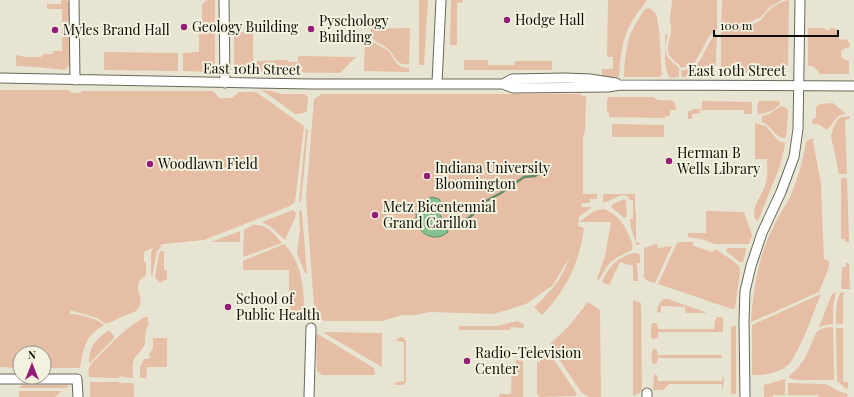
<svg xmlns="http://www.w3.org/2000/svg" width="854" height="397" font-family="'Playfair Display',serif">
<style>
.green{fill:#e6bda5}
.water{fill:#83c190;stroke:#608b67}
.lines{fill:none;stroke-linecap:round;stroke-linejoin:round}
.stream{stroke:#608b67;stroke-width:2.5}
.minor-casing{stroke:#696757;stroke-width:11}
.minor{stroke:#fff;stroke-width:9}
.poi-dot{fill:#931c7a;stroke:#f4f2df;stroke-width:1.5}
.labels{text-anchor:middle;stroke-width:4;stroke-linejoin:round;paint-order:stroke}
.poi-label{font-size:14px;fill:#0e0d07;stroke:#f4f2df;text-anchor:start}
.street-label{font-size:14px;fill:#0e0d07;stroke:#f4f2df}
</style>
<rect width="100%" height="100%" fill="#e7e5d2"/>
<path class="green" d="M 61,0 L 66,0 L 70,3 L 70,21 L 62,22 L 62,9 L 47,9 L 47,4 L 61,4 Z
M 208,0 L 215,0 L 215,23 L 202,23 L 202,5 L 204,2 Z
M 419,0 L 428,0 L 424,65 L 419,65 Z
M 451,0 L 463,0 L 463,2 L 457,3 L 457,45 L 450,45 Z
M 608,0 L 647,0 C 642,8 635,15 631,23 C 622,39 620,59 619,77 L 602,76 L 602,69 L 613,69 L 613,57 L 607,57 Z
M 672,0 L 717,0 L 717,29 L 710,35 L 695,62 L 691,65 L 681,68 C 679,62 671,61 669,54 C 666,47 670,40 671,32 C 672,28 670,24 670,20 C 670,13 672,7 672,0 Z
M 722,0 L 782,0 L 770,7 L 760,18 L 756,19 L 750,22 L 721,27 Z
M 789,0 L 788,65 L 777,74 L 746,73 L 721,77 L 721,30 C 732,26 745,28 756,23 C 761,21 763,17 767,12 C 772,7 782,1 789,0 Z
M 648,8 C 651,9 654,11 656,14 C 657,16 657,20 658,23 C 661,40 660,58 662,75 L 659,77 L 624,77 C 624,64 626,48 630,35 C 634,26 639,18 644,10 Z
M 62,28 L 65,28 L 70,32 L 70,67 L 68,66 L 65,70 L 37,67 L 16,66 L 16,55 L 25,57 L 41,57 L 44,54 L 53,54 L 53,51 L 62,51 Z
M 410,28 L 409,64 C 406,64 403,65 400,63 C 395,60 393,53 389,50 C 383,44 376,43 370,36 L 371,29 Z
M 808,28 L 825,28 L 825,30 L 830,30 L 830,28 L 834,28 L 839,31 L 837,35 L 839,39 L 842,40 L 847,39 L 849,43 L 850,47 L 843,49 C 840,51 841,55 842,58 L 849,61 L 849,74 L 819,74 L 819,72 L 813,66 L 808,66 Z
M 199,32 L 215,32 L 215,70 L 214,72 L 183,71 L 183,53 L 199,52 Z
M 234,32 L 253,32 L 253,72 L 234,72 Z
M 717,33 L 715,78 L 682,77 L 681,71 C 686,69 692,68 696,65 C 704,57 707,42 717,33 Z
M 667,34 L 668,37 C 665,44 664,53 669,59 C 672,62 676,65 679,68 L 679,77 L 670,78 C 661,64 667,49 665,35 Z
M 368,38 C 373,43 381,46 387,50 C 397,59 393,67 409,68 L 409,72 L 364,71 L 365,39 Z
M 104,52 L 178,53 L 178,71 L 104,70 Z
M 298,56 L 353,57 L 356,57 L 340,73 L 261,72 L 261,69 L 257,67 L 257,61 L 288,60 L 289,62 L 298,62 Z
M 464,60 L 488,60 L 488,65 L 514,65 L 515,61 L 552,61 L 552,70 L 464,70 Z
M 0,90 L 69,90 L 72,93 L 80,93 L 82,91 L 213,91 L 219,98 L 232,98 L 239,92 L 256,92 L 304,126 L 295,202 L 290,206 L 204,240 L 164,244 L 160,245 L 161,247 L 157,251 L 152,276 L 151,274 L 151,253 L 153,248 L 144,252 L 144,262 L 146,262 L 146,275 C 144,277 140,279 139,282 C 134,292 147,298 136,311 L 106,324 L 97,318 L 70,310 L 70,314 C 80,314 96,318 104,325 C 84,337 84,348 80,368 L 44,368 L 44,353 L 20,353 L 20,368 L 0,367 Z
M 262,90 L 271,91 L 281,94 L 305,94 L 308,98 L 307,111 L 304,113 L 295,114 Z
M 322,94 L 580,94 L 582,96 L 586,96 L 585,130 L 583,137 L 583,194 L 597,194 L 597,199 L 590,199 L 590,203 L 582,203 L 581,207 L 591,207 L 591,208 L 579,217 L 578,226 L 584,228 C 580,261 566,291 542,315 L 534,307 C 550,293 563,278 569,258 L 553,285 L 526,304 L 494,314 L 430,312 L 415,315 L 402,315 L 382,321 L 326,321 L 315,319 L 306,198 L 314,99 Z
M 609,97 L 653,97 C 655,98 657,100 659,100 C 668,102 676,96 676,110 L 670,110 L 670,116 L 665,116 L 665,118 L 609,117 L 609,113 L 607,113 L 607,101 Z
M 702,101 L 752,102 L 752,114 L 744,114 L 744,110 L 700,110 L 700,113 L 692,114 L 692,119 L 688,119 L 688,111 L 692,111 L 692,109 L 702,109 Z
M 759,101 L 779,101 L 780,104 C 775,110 766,114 758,114 C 757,110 757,105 759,101 Z
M 833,103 L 846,114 C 834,115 835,123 827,130 L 820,125 L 812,123 L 812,121 L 813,120 L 813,119 L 816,118 L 816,107 L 820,104 Z
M 781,106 L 786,108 L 788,111 L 786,137 L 785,138 C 774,138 773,126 762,122 L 762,116 L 769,114 Z
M 850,116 L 849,119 L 845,120 L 847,174 L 839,174 L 831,136 L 834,126 L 838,119 L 841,117 Z
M 755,123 L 766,126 L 775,137 L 779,141 L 785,143 L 785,145 L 780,166 L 758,221 L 755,219 C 751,206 763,195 766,182 C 768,175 767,167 767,159 L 755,159 Z
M 612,124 L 664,125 L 664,137 L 612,137 Z
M 306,129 L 308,130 L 301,203 L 299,201 Z
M 814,138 L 813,141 L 821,184 L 824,259 L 829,261 L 829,267 L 819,292 L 751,322 C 753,290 758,258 772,230 C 777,218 785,207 791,195 C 798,178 803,160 806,142 L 808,140 Z
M 841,178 L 847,178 L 849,242 L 845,242 L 845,239 L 841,239 Z
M 603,194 L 635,194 L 635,210 L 636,210 L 636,242 L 640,243 L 639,245 L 637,245 L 636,243 L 631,228 L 630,219 L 633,219 L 633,200 L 630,200 L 627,196 L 622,195 L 608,201 L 603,203 Z
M 624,199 L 626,200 L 627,215 L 625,218 L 623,217 L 612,208 L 611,207 L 613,204 Z
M 603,209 C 617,213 625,225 630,238 C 632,242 633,245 632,250 C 613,259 609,261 599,280 L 597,279 L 605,256 L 611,222 L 579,222 L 594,211 Z
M 293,210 L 296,213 L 295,218 L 285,240 L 271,227 L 262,222 Z
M 301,210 L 302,212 L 307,273 L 305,273 L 297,253 L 300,231 L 299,211 Z
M 706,211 L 744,212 L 752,235 L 749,244 L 715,244 L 701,239 L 688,237 L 688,233 L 706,233 Z
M 252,225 C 266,223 274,234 282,243 L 243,257 L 244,230 Z
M 240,231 L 240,242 L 211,242 Z
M 678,242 L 693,242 L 693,246 L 713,252 L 715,249 L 729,258 L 739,266 L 740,272 L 735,308 L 732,309 L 729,308 L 658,284 L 675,247 Z
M 284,244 C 304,264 303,291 305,317 L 289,316 L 289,270 L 243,270 L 243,261 Z
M 657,244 L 658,248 L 672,246 L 655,283 L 648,281 L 644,278 L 644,248 Z
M 728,248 L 746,248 L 746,250 L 743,262 L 740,262 L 727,252 L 726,249 Z
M 161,251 L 164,251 L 164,270 L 167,270 L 167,279 L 160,283 L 155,277 L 159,253 Z
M 633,253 L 637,253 L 640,255 L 640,263 L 637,263 L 638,281 L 633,281 L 633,266 L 620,262 L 609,285 L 602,282 C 609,266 617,258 633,253 Z
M 846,263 L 849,263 L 850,289 L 841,289 L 842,267 L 846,267 Z
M 836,292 L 833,307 L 833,324 L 826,325 L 820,327 L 819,327 L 832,294 Z
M 844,292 L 844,295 L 843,295 L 843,324 L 838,324 L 836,323 C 836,312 836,302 840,293 Z
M 821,294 C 813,313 807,332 798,349 C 795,354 793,359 790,363 C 782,372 764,376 752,375 L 752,325 Z
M 664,299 L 668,299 L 705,312 L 706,313 L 686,313 L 685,312 L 685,307 L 661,306 L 661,312 L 658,313 L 657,312 C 657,307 660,301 664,299 Z
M 633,300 L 641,303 L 642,390 L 640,393 L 633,396 Z
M 588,302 L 600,310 L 601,397 L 589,397 L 582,393 L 550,346 L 551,343 L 568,327 Z
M 145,317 L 148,317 L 148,322 L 149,324 C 143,333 147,338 144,346 C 142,350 139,353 136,356 C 131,362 133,371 133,378 C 128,378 124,377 120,376 L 118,378 L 89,377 C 89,375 88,371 89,368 C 91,363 96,359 99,356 C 113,341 127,327 145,317 Z
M 717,317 L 721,317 L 723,318 L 723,332 L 658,332 L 658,337 L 657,338 L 653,339 L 651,337 L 651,325 L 653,323 L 657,323 L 658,329 L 714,329 L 715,320 Z
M 517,321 L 524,324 L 523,328 L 511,327 L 510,330 L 459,330 L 459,326 L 497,326 Z
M 735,325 L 736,327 L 736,394 L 731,394 L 731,327 Z
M 831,327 L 833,328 L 834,380 L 797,380 L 789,378 L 789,376 C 800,368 806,357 811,345 C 813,341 814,336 816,333 C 819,329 826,327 831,327 Z
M 836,328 L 843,328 L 843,382 L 848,382 L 848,388 L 846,389 L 837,381 Z
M 109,330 L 114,336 L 114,338 L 90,363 L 89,363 C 89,346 96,339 109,330 Z
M 324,332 L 382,333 L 382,367 L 324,333 Z
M 316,333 L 374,368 L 375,375 L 322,375 L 317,371 Z
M 401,337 L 403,337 L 406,341 L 406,381 L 404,385 L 395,385 L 395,383 L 396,382 L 404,381 L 404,342 L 397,341 L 396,341 L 398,338 Z
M 153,338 L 167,338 L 167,367 L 147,367 L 146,378 L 141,378 L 140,377 L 140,367 L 144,359 L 148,359 L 150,358 L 149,354 L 153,348 Z
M 543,348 L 546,348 L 577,394 L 575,396 L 540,397 L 537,394 L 537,362 L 540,362 L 540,358 L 537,357 L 537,353 Z
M 654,348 L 657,350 L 658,355 L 722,355 L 722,358 L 658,358 L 657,363 L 653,364 C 651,361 651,351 654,348 Z
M 516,360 L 523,361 L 523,397 L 499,397 L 499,394 L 511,394 L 512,364 L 516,364 Z
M 654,374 L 657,375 L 658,381 L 722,381 L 723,376 L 724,376 L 723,389 L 722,389 L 722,384 L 669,384 L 663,390 L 654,390 L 653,389 Z
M 785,379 L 785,395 L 773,395 L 773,397 L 764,397 L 764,385 Z
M 90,382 L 118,382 L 121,383 L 132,383 L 134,386 L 134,397 L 90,397 Z
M 788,383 L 824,384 L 828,385 L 838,391 L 848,394 L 847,397 L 818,397 L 818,395 L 788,395 Z
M 22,385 L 67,385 L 68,386 L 67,388 L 19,388 Z
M 19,391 L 62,391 L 55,397 L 19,397 Z"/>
<path class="water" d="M 432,197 L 439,199 L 441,203 C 435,212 445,222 448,232 C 428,249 403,220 424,201 C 426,199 430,198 432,197 Z"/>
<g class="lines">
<path class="stream" d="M 448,229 L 470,217 L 486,201 L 501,193 L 524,177 L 535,176 L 545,169"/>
<g class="minor-casing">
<path id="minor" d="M 74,0 L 75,80
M 224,0 L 225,83
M 0,78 L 311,84 L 503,84 L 513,88 L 608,87 L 620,85 L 854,86
M 437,83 L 441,0
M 503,84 L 512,79 L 564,78 L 590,79 L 616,83
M 0,379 L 77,379 L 78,397
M 309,397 L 311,328
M 647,397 L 647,393
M 745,397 L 744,321 L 745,291 L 751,266 L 762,233 L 781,192 L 794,157 L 798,129 L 800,0"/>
</g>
<use href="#minor" class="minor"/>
</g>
<g class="poi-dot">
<circle cx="507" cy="20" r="4"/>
<circle cx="184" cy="27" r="4"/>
<circle cx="311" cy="29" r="4"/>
<circle cx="55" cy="30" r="4"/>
<circle cx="669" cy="161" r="4"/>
<circle cx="150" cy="164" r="4"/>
<circle cx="427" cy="176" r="4"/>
<circle cx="375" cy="215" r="4"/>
<circle cx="228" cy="307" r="4"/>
<circle cx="467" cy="361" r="4"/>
</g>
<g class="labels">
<g class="poi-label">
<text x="515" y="25">Hodge Hall</text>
<text x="319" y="26">Pyschology<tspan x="319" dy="16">Building</tspan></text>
<text x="192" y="32">Geology Building</text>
<text x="63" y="35">Myles Brand Hall</text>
<text x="677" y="158">Herman B<tspan x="677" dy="16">Wells Library</tspan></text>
<text x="158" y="169">Woodlawn Field</text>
<text x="435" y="173">Indiana University<tspan x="435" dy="16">Bloomington</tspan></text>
<text x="383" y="212">Metz Bicentennial<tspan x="383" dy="16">Grand Carillon</tspan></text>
<text x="236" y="304">School of<tspan x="236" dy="16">Public Health</tspan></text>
<text x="475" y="358">Radio-Television<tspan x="475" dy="16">Center</tspan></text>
</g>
<g class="street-label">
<text transform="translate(252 69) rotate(1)" y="5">East 10th Street</text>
<text x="737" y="76">East 10th Street</text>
</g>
</g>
<g transform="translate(32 365)"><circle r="19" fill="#f4f2df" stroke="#989689"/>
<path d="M0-3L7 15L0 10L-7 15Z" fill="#931c7a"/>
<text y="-6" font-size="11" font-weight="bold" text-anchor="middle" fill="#0e0d07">N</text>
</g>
<path d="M714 30v6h124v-6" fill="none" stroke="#0e0d07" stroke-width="2"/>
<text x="720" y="30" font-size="12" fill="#0e0d07" stroke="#f4f2df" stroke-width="3" paint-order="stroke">100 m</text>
</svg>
